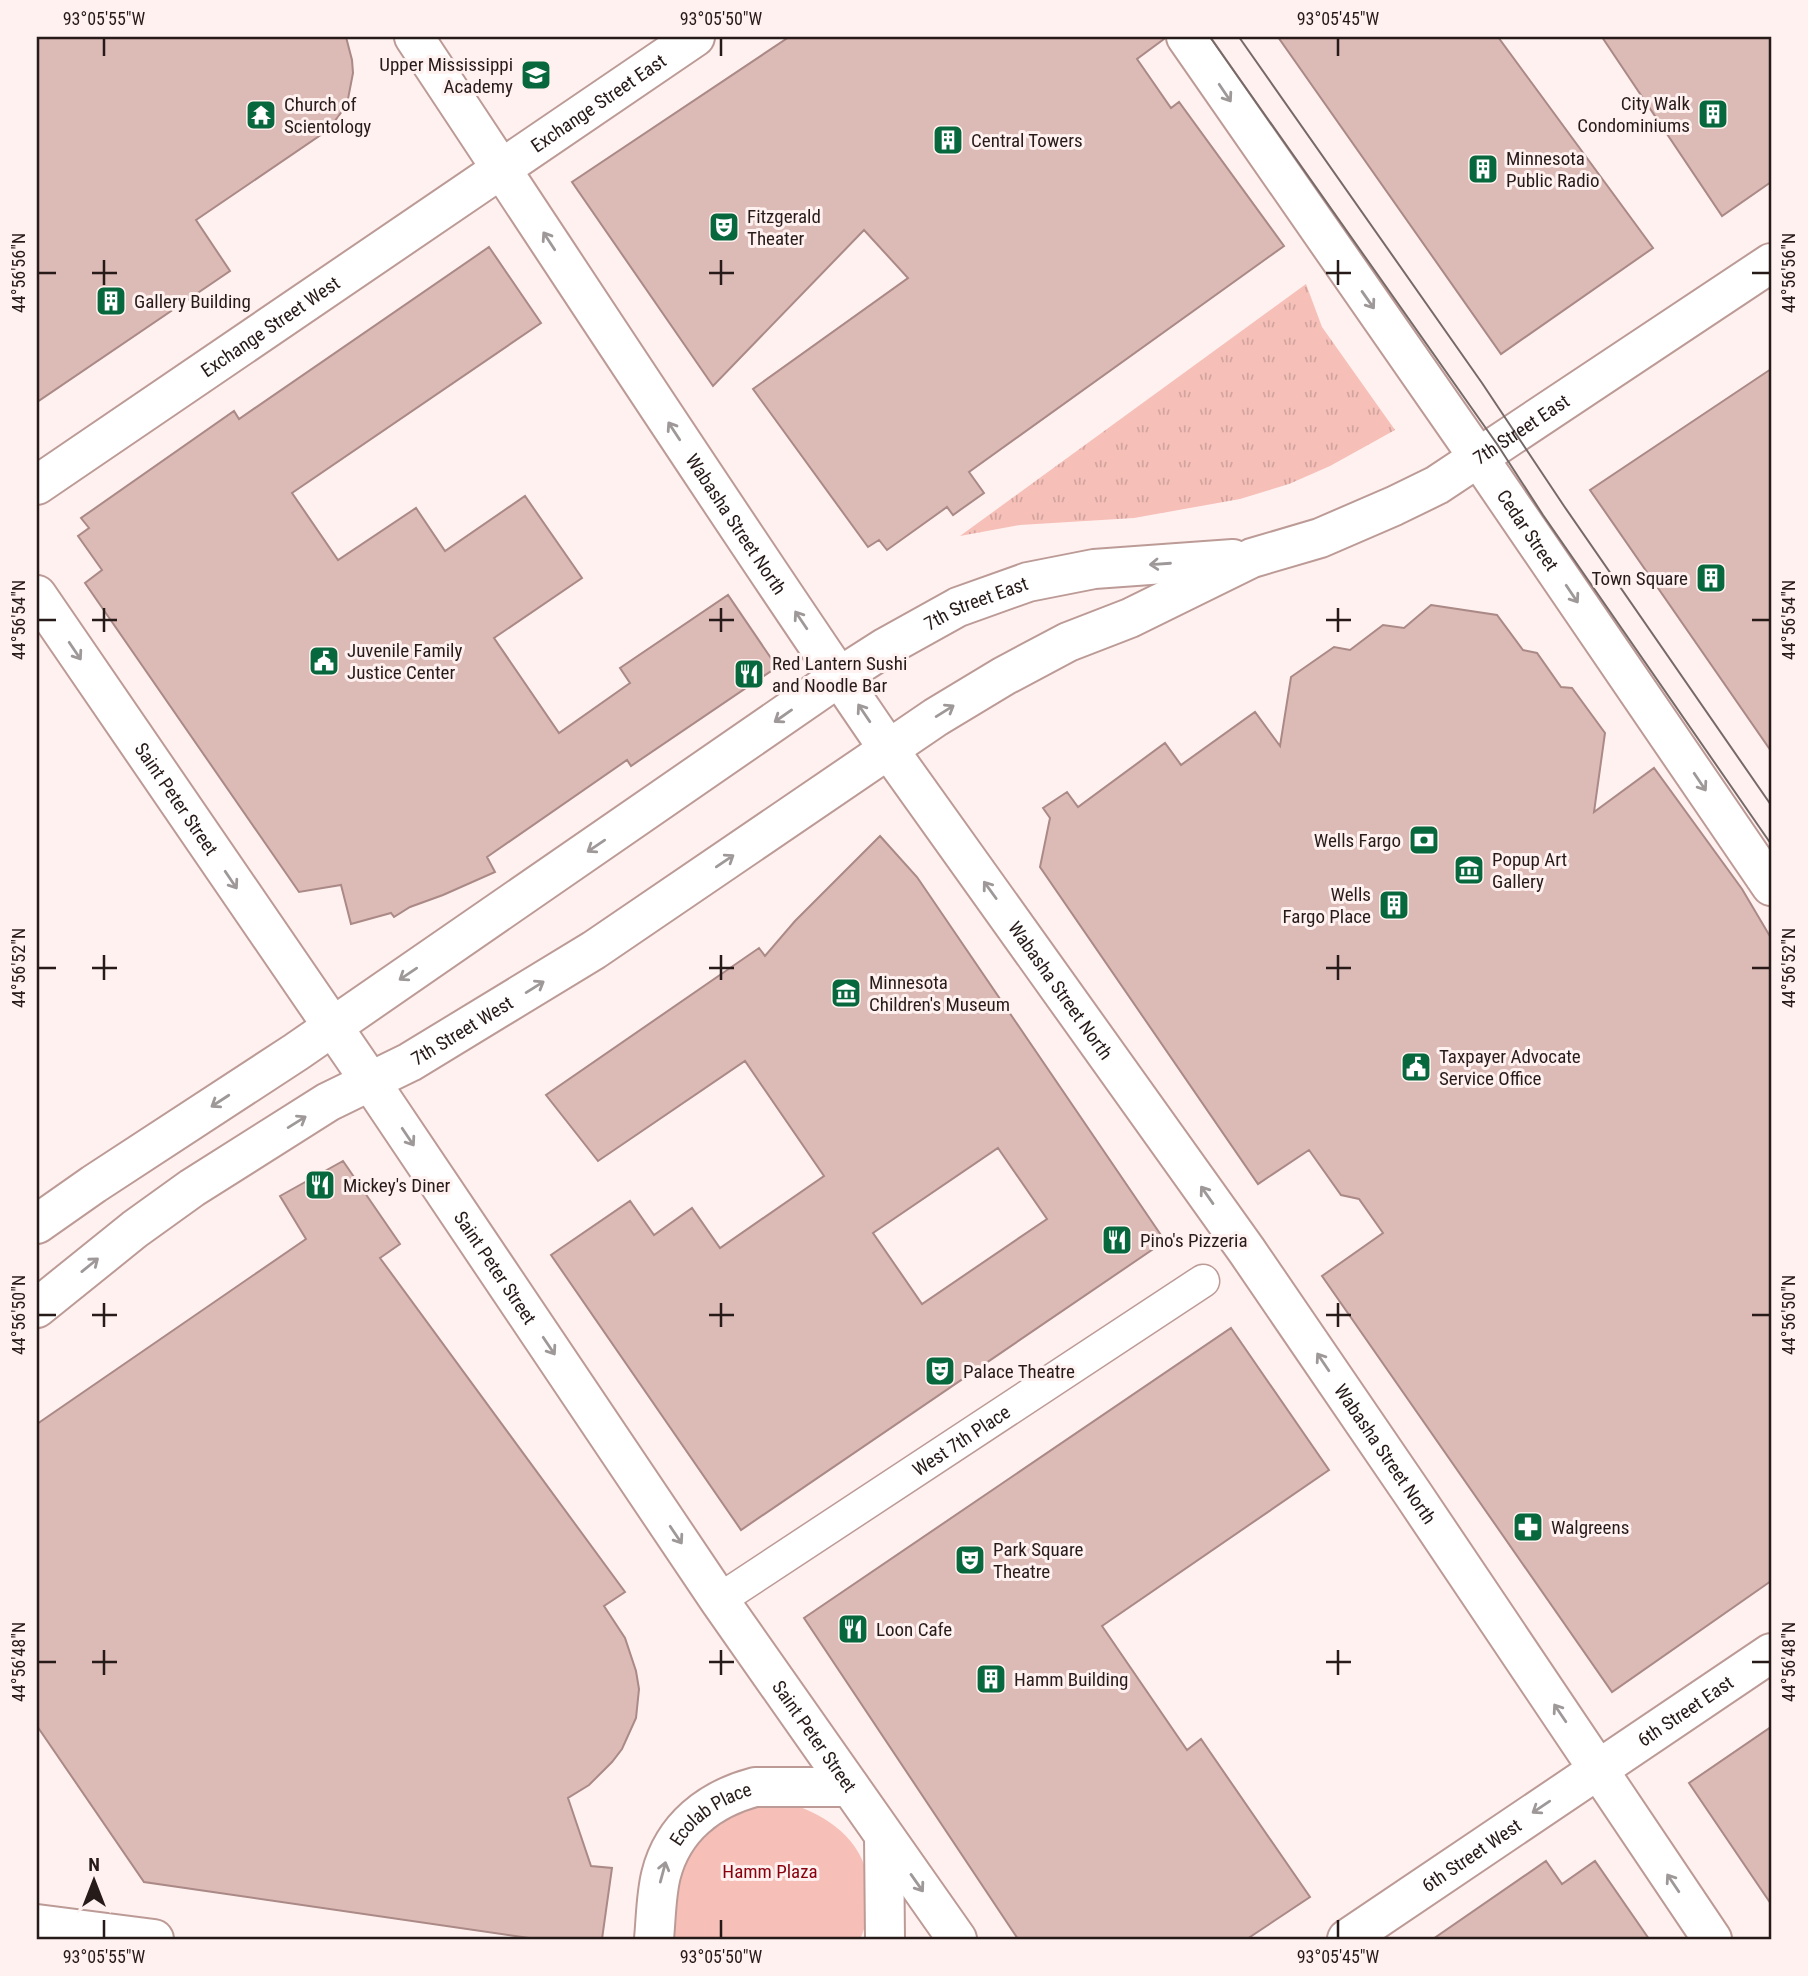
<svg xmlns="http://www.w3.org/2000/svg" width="1808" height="1976" font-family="'Roboto Condensed',sans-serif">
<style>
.grass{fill:url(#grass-tufts)}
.park{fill:#f6bfb8}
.building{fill:#dcbab6;stroke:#aa8986;stroke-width:2;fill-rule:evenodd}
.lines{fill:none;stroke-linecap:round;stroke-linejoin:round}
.pedestrian-casing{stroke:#bc9b97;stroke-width:35}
.minor-casing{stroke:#bc9b97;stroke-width:42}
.tertiary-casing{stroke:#bc9b97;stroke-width:42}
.secondary-casing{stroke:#bc9b97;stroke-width:42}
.pedestrian{stroke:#fff;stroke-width:32}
.minor{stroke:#fff;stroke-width:38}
.tertiary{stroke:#fff;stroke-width:38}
.secondary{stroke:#fff;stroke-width:38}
.tram{stroke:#766a68;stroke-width:2}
.oneway{stroke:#9e9898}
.ticks{fill:none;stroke:#271b19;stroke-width:2.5}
.labels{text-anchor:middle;stroke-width:6;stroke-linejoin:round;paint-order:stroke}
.poi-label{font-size:19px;fill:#271b19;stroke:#fff1ef;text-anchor:start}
.street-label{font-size:19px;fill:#271b19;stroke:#fff1ef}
.park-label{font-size:19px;fill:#88010f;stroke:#fff1ef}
.neatline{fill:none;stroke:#271b19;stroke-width:2.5}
.ticks-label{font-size:18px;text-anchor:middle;fill:#271b19}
</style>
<defs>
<pattern id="grass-tufts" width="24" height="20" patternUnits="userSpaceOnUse" patternTransform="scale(1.75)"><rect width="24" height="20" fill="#f6bfb8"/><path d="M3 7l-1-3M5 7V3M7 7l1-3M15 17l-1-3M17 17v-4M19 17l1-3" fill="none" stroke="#d3a49e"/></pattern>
</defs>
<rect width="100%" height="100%" fill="#fff1ef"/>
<path class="grass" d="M 1306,284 L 1322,327 L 1395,430 L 1330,466 L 1289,484 L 1240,499 L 1134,518 L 1020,525 L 960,536 Z"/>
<path class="park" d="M 791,1804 C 827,1815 863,1840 868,1881 C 868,1888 867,1895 867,1902 C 867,1915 866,1928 860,1939 L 670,1939 L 678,1880 L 688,1854 L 708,1828 L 747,1806 Z"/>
<path class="building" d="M 37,37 L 346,37 L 352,60 L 353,73 L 348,99 L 343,110 L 328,130 L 196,220 L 230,271 L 37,402 Z
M 789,37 L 1164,37 L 1164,39 L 1137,59 L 1171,108 L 1179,102 L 1284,246 L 969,472 L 984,493 L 953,515 L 947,507 L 887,550 L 879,540 L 868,547 L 753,389 L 908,278 L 864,230 L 713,386 L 572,182 Z
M 1278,37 L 1498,37 L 1653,248 L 1501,354 Z
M 1602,37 L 1771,37 L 1771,182 L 1722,216 Z
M 489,247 L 541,323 L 292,493 L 338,560 L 416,508 L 445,551 L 525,496 L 582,578 L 494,638 L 559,733 L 630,683 L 620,668 L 728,595 L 777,667 L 631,766 L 627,760 L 487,857 L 495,872 L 443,895 L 410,907 L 394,917 L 391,913 L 351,924 L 341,885 L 299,892 L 85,583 L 102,570 L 78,536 L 89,528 L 81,518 L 234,411 L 239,419 Z
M 1771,369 L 1771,751 L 1590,490 Z
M 1431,605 L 1497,615 L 1523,650 L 1537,653 L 1561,687 L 1572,688 L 1605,733 L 1594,812 L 1654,768 L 1742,889 L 1771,938 L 1771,1581 L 1612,1692 L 1322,1276 L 1383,1233 L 1359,1199 L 1341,1195 L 1309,1150 L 1258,1184 L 1040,867 L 1050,818 L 1043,808 L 1067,792 L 1078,807 L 1165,743 L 1181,765 L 1255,712 L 1280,746 L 1291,677 L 1334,647 L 1350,650 L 1383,625 L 1404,628 Z
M 880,836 L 917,877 L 1165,1241 L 741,1530 L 551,1255 L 630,1201 L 654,1235 L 692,1208 L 720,1248 L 824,1176 L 745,1061 L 598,1161 L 546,1095 L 759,948 L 765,956 L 795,921 ZM 998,1148 L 1047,1219 L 922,1304 L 873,1233 Z
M 343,1161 L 400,1244 L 380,1258 L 625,1592 L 604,1606 L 625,1638 L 636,1671 L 639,1689 L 636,1718 L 622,1749 L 612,1762 L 589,1785 L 568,1798 L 591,1866 L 612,1868 L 602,1939 L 536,1939 L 144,1882 L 37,1726 L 37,1424 L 306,1239 L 280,1196 Z
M 1231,1328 L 1329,1470 L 1102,1626 L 1187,1750 L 1201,1739 L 1310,1897 L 1247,1939 L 1018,1939 L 804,1618 Z
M 1771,1727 L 1771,1904 L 1689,1783 Z
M 1546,1861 L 1562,1884 L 1595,1861 L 1649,1939 L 1433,1939 Z"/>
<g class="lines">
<g class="pedestrian-casing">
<g id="pedestrian">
<path id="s1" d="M 719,1600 L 1203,1281"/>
</g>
</g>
<g class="minor-casing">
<g id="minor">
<path id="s2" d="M 1186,37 L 1478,457 L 1771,886"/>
<path id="s3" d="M 37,485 L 695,37"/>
<path d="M 884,1837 L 885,1939"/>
<path id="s4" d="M 654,1939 C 656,1918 656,1895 661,1875 C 673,1827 710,1799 755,1787 L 850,1787"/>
</g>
</g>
<g class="tertiary-casing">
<g id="tertiary">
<path d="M 37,1924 L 154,1939"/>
<path id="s5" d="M 1347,1939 L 1771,1653"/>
</g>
</g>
<g class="secondary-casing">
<g id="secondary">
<path id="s6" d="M 414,37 C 572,275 727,514 889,750 L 1247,1251 L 1413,1494 L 1712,1939"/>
<path id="s7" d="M 37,595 L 370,1081 L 719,1600 L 957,1939"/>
<path id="s8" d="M 37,1224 L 94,1184 L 296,1052 L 839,677 L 886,647 L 958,607 L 1028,582 L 1094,569 L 1233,559"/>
<path id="s9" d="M 37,1308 L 135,1229 L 192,1188 L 328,1102 L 410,1062 L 594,950 L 936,717 L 1004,676 L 1068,642 L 1130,618 L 1252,558 L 1320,538 L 1394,506 L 1437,485 L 1771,263"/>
</g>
</g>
<use href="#pedestrian" class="pedestrian"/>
<use href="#minor" class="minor"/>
<use href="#tertiary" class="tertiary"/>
<use href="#secondary" class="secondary"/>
<path class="tram" d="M 1210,37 L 1497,444 L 1543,515 L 1771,844
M 1239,37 L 1482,383 L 1564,506 L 1771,805"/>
</g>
<defs><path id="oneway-shaft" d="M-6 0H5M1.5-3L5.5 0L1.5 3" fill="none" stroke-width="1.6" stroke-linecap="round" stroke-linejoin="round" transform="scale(1.75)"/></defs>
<g class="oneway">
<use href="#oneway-shaft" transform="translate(1225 93) rotate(56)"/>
<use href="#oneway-shaft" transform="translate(549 241) rotate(-123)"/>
<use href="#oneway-shaft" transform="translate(1368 300) rotate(55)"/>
<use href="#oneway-shaft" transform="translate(674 431) rotate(-123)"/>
<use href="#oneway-shaft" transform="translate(1160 564) rotate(176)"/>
<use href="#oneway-shaft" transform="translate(1572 594) rotate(56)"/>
<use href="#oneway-shaft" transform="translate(801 620) rotate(-124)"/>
<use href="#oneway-shaft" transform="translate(75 651) rotate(56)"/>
<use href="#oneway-shaft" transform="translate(945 711) rotate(-32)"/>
<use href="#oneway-shaft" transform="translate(864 713) rotate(-124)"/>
<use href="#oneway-shaft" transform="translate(783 716) rotate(145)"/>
<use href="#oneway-shaft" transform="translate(1700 782) rotate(56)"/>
<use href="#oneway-shaft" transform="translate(596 846) rotate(146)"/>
<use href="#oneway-shaft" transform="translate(725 861) rotate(-34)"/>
<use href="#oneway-shaft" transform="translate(231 880) rotate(56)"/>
<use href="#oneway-shaft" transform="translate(990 890) rotate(-126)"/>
<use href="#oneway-shaft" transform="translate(408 974) rotate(146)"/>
<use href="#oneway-shaft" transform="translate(535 987) rotate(-32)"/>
<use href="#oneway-shaft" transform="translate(220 1101) rotate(147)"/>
<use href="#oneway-shaft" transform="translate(297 1122) rotate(-32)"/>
<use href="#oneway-shaft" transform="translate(408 1137) rotate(56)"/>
<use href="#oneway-shaft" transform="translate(1207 1195) rotate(-125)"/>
<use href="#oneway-shaft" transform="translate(90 1265) rotate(-39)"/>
<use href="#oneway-shaft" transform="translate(549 1346) rotate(56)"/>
<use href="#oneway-shaft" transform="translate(1323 1362) rotate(-124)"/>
<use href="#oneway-shaft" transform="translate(676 1535) rotate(56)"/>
<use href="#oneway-shaft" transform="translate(1560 1713) rotate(-124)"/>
<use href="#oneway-shaft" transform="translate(1541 1807) rotate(146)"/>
<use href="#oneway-shaft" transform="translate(663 1872) rotate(-75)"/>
<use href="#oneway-shaft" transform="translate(917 1883) rotate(55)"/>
<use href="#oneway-shaft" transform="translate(1673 1883) rotate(-124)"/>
</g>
<path class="ticks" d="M 104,38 L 104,56M 721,38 L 721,56M 1338,38 L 1338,56M 104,260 L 104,285M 721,260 L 721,285M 1338,260 L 1338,285M 38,273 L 56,273M 92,273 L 117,273M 709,273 L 734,273M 1326,273 L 1351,273M 1752,273 L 1770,273M 104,608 L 104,632M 721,608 L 721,632M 1338,608 L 1338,632M 38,620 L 56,620M 92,620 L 117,620M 709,620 L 734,620M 1326,620 L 1351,620M 1752,620 L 1770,620M 104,955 L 104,980M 721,955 L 721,980M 1338,955 L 1338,980M 38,968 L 56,968M 92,968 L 117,968M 709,968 L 734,968M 1326,968 L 1351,968M 1752,968 L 1770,968M 104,1303 L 104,1327M 721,1303 L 721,1327M 1338,1303 L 1338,1327M 38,1315 L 56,1315M 92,1315 L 117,1315M 709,1315 L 734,1315M 1326,1315 L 1351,1315M 1752,1315 L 1770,1315M 104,1650 L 104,1675M 721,1650 L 721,1675M 1338,1650 L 1338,1675M 38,1662 L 56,1662M 92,1662 L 117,1662M 709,1662 L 734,1662M 1326,1662 L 1351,1662M 1752,1662 L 1770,1662M 104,1920 L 104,1938M 721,1920 L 721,1938M 1338,1920 L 1338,1938"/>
<defs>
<g id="school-square" transform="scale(1.575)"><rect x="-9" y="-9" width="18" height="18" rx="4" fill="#07683d" stroke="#fff1ef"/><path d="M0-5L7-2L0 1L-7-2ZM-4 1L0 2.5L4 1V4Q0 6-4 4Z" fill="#fff"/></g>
<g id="building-square" transform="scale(1.575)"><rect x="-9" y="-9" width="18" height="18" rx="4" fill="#07683d" stroke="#fff1ef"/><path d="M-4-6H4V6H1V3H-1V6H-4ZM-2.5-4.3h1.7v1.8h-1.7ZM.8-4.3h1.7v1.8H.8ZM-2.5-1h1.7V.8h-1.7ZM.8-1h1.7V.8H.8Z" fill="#fff"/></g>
<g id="temple-square" transform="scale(1.575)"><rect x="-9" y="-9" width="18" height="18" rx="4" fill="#07683d" stroke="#fff1ef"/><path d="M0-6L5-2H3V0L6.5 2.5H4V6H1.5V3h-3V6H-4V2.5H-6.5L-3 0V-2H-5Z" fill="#fff"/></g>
<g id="theatre-square" transform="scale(1.575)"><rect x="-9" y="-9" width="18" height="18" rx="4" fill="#07683d" stroke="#fff1ef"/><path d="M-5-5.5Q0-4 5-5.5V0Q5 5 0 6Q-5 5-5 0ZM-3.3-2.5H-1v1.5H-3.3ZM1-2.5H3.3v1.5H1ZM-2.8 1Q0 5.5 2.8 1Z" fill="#fff"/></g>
<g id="civic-square" transform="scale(1.575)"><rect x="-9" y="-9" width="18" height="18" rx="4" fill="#07683d" stroke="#fff1ef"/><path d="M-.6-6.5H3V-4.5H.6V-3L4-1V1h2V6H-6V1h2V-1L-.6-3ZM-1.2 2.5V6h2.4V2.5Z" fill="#fff"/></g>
<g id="restaurant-square" transform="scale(1.575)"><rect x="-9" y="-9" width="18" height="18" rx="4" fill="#07683d" stroke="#fff1ef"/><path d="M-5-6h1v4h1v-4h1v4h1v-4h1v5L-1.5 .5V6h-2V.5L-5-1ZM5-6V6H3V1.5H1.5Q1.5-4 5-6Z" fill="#fff"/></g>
<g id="bank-square" transform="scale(1.575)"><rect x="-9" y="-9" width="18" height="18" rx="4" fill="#07683d" stroke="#fff1ef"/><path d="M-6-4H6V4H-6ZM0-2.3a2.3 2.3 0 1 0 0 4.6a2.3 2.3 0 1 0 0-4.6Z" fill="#fff"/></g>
<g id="museum-square" transform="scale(1.575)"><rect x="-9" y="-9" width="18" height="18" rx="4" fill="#07683d" stroke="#fff1ef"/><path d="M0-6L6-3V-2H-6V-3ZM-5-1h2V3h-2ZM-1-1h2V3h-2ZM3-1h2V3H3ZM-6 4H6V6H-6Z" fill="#fff"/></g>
<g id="pharmacy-square" transform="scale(1.575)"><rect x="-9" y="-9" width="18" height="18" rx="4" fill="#07683d" stroke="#fff1ef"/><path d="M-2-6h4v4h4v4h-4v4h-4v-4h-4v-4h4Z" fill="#fff"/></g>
</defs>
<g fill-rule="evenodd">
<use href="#school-square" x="536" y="75"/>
<use href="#building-square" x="1713" y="114"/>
<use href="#temple-square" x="261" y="115"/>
<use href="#building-square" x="948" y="140"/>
<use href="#building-square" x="1483" y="169"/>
<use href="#theatre-square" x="724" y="227"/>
<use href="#building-square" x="111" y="301"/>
<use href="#building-square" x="1711" y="578"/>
<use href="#civic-square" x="324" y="661"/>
<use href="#restaurant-square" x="749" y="674"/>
<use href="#bank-square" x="1424" y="840"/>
<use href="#museum-square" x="1469" y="870"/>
<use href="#building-square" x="1394" y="905"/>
<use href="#museum-square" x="846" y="993"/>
<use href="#civic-square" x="1416" y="1067"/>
<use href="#restaurant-square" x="320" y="1185"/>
<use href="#restaurant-square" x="1117" y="1240"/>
<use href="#theatre-square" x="940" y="1371"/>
<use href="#pharmacy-square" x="1528" y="1527"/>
<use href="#theatre-square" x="970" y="1560"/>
<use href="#restaurant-square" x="853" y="1629"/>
<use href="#building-square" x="991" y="1679"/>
</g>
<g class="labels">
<g class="poi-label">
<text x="513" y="71" text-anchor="end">Upper Mississippi<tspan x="513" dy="22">Academy</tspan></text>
<text x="1690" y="110" text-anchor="end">City Walk<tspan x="1690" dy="22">Condominiums</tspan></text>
<text x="284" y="111">Church of<tspan x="284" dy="22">Scientology</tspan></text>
<text x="971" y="147">Central Towers</text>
<text x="1506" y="165">Minnesota<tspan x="1506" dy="22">Public Radio</tspan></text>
<text x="747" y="223">Fitzgerald<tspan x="747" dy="22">Theater</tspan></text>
<text x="134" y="308">Gallery Building</text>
<text x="1688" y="585" text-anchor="end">Town Square</text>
<text x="347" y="657">Juvenile Family<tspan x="347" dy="22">Justice Center</tspan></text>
<text x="772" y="670">Red Lantern Sushi<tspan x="772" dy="22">and Noodle Bar</tspan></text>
<text x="1401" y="847" text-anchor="end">Wells Fargo</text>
<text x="1492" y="866">Popup Art<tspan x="1492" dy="22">Gallery</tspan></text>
<text x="1371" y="901" text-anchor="end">Wells<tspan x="1371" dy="22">Fargo Place</tspan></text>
<text x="869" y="989">Minnesota<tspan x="869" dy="22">Children's Museum</tspan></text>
<text x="1439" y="1063">Taxpayer Advocate<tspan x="1439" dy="22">Service Office</tspan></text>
<text x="343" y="1192">Mickey's Diner</text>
<text x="1140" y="1247">Pino's Pizzeria</text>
<text x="963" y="1378">Palace Theatre</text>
<text x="1551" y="1534">Walgreens</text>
<text x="993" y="1556">Park Square<tspan x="993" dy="22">Theatre</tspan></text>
<text x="876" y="1636">Loon Cafe</text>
<text x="1014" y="1686">Hamm Building</text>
</g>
<g class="street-label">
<text dy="7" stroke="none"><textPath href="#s3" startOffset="679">Exchange Street East</textPath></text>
<text dy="7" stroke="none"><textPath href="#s3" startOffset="282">Exchange Street West</textPath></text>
<text dy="7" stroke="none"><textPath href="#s9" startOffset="1732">7th Street East</textPath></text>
<text dy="7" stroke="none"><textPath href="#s6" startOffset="584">Wabasha Street North</textPath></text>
<text dy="7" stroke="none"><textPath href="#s2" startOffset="600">Cedar Street</textPath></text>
<text dy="7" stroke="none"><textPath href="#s8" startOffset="1127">7th Street East</textPath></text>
<text dy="7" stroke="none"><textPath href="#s7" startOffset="247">Saint Peter Street</textPath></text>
<text dy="7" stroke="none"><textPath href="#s6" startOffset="1152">Wabasha Street North</textPath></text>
<text dy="7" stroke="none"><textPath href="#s9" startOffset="509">7th Street West</textPath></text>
<text dy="7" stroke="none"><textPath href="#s7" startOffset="814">Saint Peter Street</textPath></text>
<text dy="7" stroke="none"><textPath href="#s1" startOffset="290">West 7th Place</textPath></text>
<text dy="7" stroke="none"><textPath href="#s6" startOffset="1718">Wabasha Street North</textPath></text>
<text dy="7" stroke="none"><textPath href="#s5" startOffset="408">6th Street East</textPath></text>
<text dy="7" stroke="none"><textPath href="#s7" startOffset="1381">Saint Peter Street</textPath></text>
<text dy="7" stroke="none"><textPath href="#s4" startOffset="147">Ecolab Place</textPath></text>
<text dy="7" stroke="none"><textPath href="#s5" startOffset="150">6th Street West</textPath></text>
</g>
<g class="park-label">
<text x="770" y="1878">Hamm Plaza</text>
</g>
</g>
<rect width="1808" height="1976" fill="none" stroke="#fff1ef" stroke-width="77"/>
<g transform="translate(94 1881)" stroke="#fff1ef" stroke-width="5" paint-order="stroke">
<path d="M0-5L12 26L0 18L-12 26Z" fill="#271b19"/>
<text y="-10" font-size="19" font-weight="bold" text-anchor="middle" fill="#271b19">N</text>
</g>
<rect x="38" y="38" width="1732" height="1900" class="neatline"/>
<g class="ticks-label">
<text x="104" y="25">93°05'55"W</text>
<text x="721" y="25">93°05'50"W</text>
<text x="1338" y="25">93°05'45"W</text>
<text transform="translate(19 273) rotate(-90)" y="6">44°56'56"N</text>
<text transform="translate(1789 273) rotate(-90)" y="6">44°56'56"N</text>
<text transform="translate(19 620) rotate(-90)" y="6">44°56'54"N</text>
<text transform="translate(1789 620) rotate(-90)" y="6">44°56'54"N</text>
<text transform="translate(19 968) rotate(-90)" y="6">44°56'52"N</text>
<text transform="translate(1789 968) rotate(-90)" y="6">44°56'52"N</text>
<text transform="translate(19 1315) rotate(-90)" y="6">44°56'50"N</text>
<text transform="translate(1789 1315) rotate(-90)" y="6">44°56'50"N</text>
<text transform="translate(19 1662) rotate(-90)" y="6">44°56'48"N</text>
<text transform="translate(1789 1662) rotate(-90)" y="6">44°56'48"N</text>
<text x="104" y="1963">93°05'55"W</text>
<text x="721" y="1963">93°05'50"W</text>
<text x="1338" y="1963">93°05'45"W</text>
</g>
</svg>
